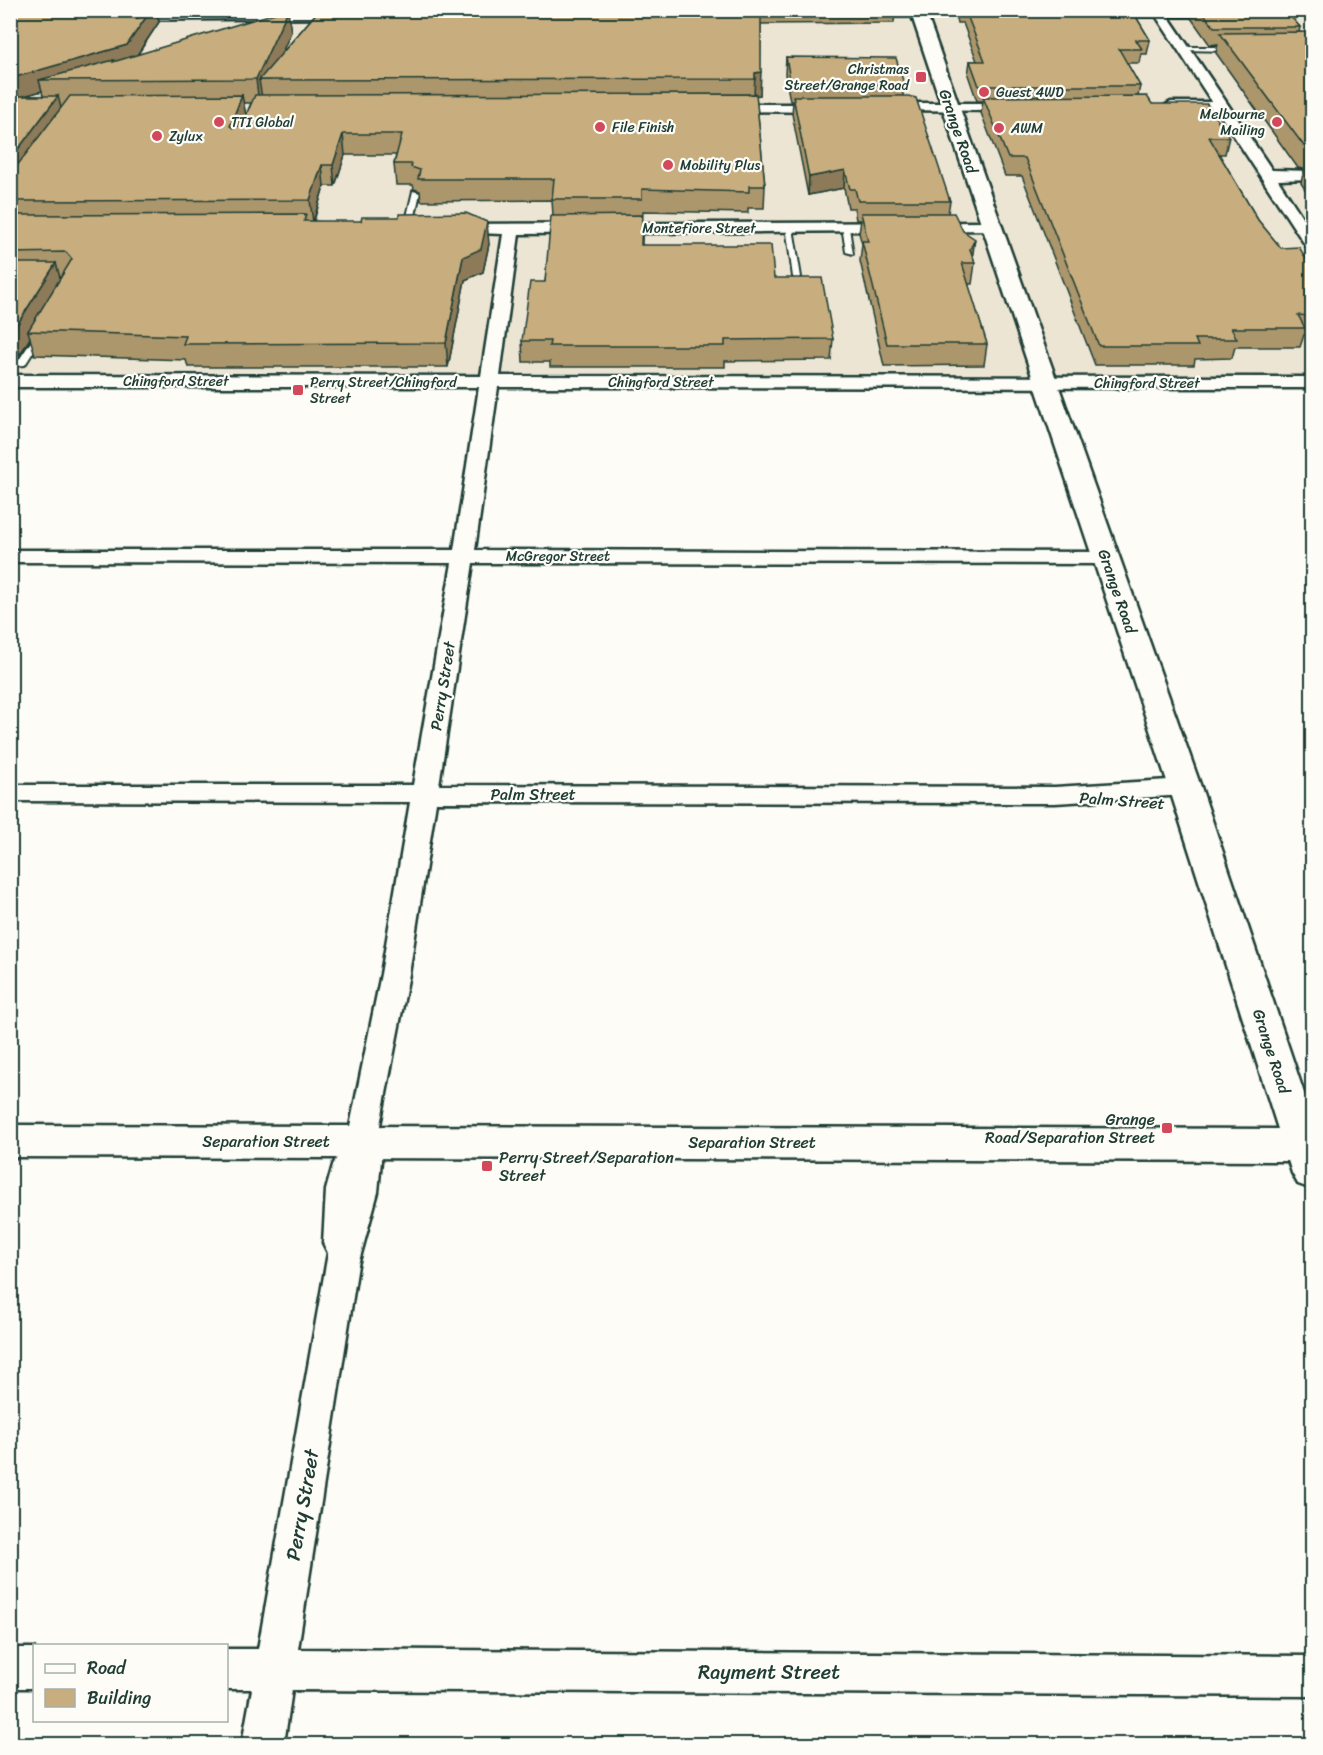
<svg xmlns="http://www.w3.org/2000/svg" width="1323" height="1755" font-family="Sriracha,sans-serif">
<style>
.built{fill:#ede5d3}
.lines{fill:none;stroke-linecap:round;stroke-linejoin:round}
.lane-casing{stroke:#1f3d34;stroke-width:4}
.street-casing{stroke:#1f3d34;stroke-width:5}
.secondary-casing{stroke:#1f3d34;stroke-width:5}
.primary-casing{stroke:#1f3d34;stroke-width:5}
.lane{fill:#fdfcf7;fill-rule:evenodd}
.street{fill:#fdfcf7;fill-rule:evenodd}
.secondary{fill:#fdfcf7;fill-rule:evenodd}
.primary{fill:#fdfcf7;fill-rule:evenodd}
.wall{fill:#ac966c;stroke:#1f3d34;stroke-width:1.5;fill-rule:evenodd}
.shaded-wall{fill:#8c7a58;stroke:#1f3d34;stroke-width:1.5}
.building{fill:#c8ae7e;stroke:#1f3d34;stroke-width:1.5}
.poi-dot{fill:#d1495b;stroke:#fdfcf7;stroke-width:2}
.labels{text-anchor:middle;stroke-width:4.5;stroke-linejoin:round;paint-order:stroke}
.far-poi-label{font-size:14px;fill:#1f3d34;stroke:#fdfcf7;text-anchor:start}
.far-street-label{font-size:14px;fill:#1f3d34;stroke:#fdfcf7}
.street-label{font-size:16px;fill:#1f3d34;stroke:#fdfcf7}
.poi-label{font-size:16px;fill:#1f3d34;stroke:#fdfcf7;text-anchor:end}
.near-street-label{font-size:20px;fill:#1f3d34;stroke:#fdfcf7}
</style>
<rect width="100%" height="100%" fill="#fdfcf7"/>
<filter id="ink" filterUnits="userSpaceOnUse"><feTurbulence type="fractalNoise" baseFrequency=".0167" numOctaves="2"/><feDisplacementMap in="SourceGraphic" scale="12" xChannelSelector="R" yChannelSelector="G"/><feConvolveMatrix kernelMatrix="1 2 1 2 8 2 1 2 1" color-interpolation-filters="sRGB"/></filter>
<g filter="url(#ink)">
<path class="built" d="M 11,11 L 1312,11 L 1312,375 L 11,372 Z"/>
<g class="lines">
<g class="lane-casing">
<path id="lane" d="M 1182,47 L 1234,47 L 1237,49 L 1234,51 L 1180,50 Z
M 413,191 L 420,193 L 412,229 L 408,231 L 404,229 Z
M 786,226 L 793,228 L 801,277 L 797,280 L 793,277 Z
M 842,226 L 849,228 L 853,254 L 846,252 Z
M 38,331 L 45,333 L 25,365 L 10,366 L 10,360 L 19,360 Z"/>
</g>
<g class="street-casing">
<path id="street" d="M 854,10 L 999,10 L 999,11 L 993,15 L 858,17 L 854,16 Z
M 1093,10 L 1235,10 L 1234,15 L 1230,16 L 1168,16 L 1272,170 L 1312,171 L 1312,179 L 1278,180 L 1312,232 L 1312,248 L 1306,246 L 1217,110 L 1171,110 L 1164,106 L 1171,102 L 1212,102 L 1156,16 L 1098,16 L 1094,15 Z
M 351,11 L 355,12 L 355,18 L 96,20 L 90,16 L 96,12 Z
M 883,103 L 1019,103 L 1026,107 L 1019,111 L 878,110 L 876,107 Z
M 721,104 L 830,104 L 837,108 L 830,112 L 716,111 L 716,105 Z
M 992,222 L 998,224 L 1000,227 L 998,230 L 519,234 L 500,376 L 1312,377 L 1312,388 L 498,387 L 475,550 L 1106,552 L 1114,553 L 1117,558 L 1114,563 L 1106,564 L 473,563 L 439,785 L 1055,787 L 1185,779 L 1194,781 L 1198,787 L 1194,793 L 1185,795 L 1055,803 L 436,802 L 409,974 L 380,1125 L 381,1161 L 378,1192 L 358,1265 L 298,1649 L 1312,1656 L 1312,1696 L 292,1690 L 284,1744 L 242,1744 L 252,1689 L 226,1689 L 226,1649 L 258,1649 L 328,1253 L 323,1243 L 326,1190 L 333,1165 L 348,1136 L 381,974 L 410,802 L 10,801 L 10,785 L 413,785 L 452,563 L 10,562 L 10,550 L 454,550 L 479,387 L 10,387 L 10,375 L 481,376 L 503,234 L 447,232 L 445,229 L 453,224 Z
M 10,1648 L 34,1648 L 34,1688 L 10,1688 Z"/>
</g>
<g class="secondary-casing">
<path id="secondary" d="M 10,1125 L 1303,1129 L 1312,1133 L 1312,1157 L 1303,1161 L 10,1157 Z"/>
</g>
<g class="primary-casing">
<path id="primary" d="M 910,10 L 925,10 L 1201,787 L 1312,1117 L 1312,1189 L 1298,1184 L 1292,1173 L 1169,787 Z"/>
</g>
<use href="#lane" class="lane"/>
<use href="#street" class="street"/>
<use href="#secondary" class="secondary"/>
<use href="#primary" class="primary"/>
</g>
<path class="wall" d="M 10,10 L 136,19 L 139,17 L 138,10 L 157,10 L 159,22 L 138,54 L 291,32 L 281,54 L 319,10 L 895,10 L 894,23 L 761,24 L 760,95 L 756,95 L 765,186 L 764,208 L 748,208 L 748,213 L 643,211 L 642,245 L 774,278 L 833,339 L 831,360 L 725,361 L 725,367 L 550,367 L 550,362 L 523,362 L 522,341 L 545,282 L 553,216 L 552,200 L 421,201 L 420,191 L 414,189 L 413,185 L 396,185 L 394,164 L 396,155 L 345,155 L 335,186 L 324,186 L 314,221 L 489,244 L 483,272 L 465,280 L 448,367 L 188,367 L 186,360 L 35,355 L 30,338 L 20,355 L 10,354 ZM 42,91 L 43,96 L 23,96 ZM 243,103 L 251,103 L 246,115 Z
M 957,10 L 1132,10 L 1150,40 L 1147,54 L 1141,54 L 1139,63 L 1127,63 L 1140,86 L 1138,96 L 1152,104 L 1229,137 L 1225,154 L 1219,154 L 1258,220 L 1281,248 L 1312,268 L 1312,335 L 1304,335 L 1300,347 L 1235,347 L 1232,358 L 1195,359 L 1194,365 L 1095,365 L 1022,176 L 1005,176 L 981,113 L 983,101 L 977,101 L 968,75 L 970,61 L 977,61 L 963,23 L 957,23 L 956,19 Z
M 1193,10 L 1285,10 L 1300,27 L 1299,32 L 1312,36 L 1312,200 L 1301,183 L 1304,169 L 1298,168 L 1216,53 L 1218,44 L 1210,45 L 1191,18 Z
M 786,57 L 904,84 L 903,96 L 950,201 L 948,213 L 973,256 L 975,263 L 972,284 L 968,284 L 987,344 L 984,365 L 884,366 L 860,261 L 862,244 L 859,233 L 861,220 L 856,220 L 854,208 L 848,208 L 844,188 L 808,195 L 792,114 L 793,101 L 790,101 L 785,74 Z"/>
<path class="shaded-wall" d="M 151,10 L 157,10 L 159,22 L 131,64 L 39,80 L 42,91 L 20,97 L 10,104 L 10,84 L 15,77 L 127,45 Z
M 288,10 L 291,32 L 270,80 L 259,80 L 262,98 L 259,103 L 256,79 Z
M 761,72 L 760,95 L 754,96 L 755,73 Z
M 242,95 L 246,115 L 234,146 L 230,126 Z
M 58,96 L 63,116 L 10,189 L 10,160 Z
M 343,134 L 345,155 L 335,186 L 333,165 Z
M 322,165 L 324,186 L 313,222 L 310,200 Z
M 845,170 L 844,188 L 808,195 L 809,177 Z
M 487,222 L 489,244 L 483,272 L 465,280 L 448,367 L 446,343 L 463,257 Z
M 975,239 L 972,260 L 970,249 Z
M 56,263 L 62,285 L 28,331 L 30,338 L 20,355 L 13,331 Z"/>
<path class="building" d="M 10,10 L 130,10 L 136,19 L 141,16 L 139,10 L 151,10 L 127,45 L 15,77 L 12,84 L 10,84 Z
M 285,10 L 288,10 L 256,79 L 39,80 L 114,60 L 113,62 Z
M 319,10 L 761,10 L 761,72 L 755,73 L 755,79 L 259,80 Z
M 965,10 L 1132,10 L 1150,40 L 1136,40 L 1142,49 L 1119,49 L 1140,86 L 979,86 L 970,61 L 985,61 Z
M 1201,10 L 1285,10 L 1300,27 L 1214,27 Z
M 1308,32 L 1312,36 L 1312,147 L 1304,146 L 1220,33 Z
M 786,57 L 896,58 L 904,84 L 791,85 Z
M 756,94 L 765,186 L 749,186 L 749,192 L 642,189 L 642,199 L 552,199 L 554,179 L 418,179 L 420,170 L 411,167 L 412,164 L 394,164 L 402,134 L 343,134 L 333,165 L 322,165 L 310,200 L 10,201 L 10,175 L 70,96 L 242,95 L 230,126 L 233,128 L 242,125 L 255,95 Z
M 10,96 L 58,96 L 10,160 Z
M 793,96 L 908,96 L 916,98 L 950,201 L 858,201 L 855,189 L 850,189 L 845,170 L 809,177 Z
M 1147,96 L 1152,104 L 1207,104 L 1229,137 L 1209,137 L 1258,220 L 1281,248 L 1299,247 L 1312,268 L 1312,316 L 1298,315 L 1305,328 L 1231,328 L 1237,339 L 1195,339 L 1198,346 L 1099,346 L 1025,158 L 1008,158 L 983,97 Z
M 1312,159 L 1312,168 L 1307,160 Z
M 466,213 L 487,222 L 481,249 L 463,257 L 446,343 L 183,344 L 186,336 L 28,331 L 72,259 L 66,252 L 10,253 L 10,215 L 306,214 L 304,221 L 361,221 L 362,217 L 399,217 L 399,214 Z
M 861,213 L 954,213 L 963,231 L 975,239 L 970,249 L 975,263 L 962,263 L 987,344 L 887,344 L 862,241 L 868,241 Z
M 642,215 L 641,245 L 771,245 L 774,278 L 822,278 L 833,339 L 725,340 L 725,346 L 549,346 L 550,341 L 522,341 L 530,282 L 545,282 L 551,216 Z
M 10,263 L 56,263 L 13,331 L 10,331 Z"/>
</g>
<g class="poi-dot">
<rect x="915" y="71" width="12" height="12" rx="3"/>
<circle cx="984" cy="92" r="6"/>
<circle cx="219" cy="122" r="6"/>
<circle cx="1277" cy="122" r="6"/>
<circle cx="600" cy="127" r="6"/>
<circle cx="999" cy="128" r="6"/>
<circle cx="157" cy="136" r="6"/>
<circle cx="668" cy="165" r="6"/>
<rect x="292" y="384" width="12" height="12" rx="3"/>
<rect x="1161" y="1122" width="12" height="12" rx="3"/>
<rect x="481" y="1160" width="12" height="12" rx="3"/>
</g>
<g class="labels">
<g class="far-poi-label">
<text x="909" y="74" text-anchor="end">Christmas<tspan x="909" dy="16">Street/Grange Road</tspan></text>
<text x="996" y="97">Guest 4WD</text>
<text x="1265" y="119" text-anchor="end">Melbourne<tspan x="1265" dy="16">Mailing</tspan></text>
<text x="231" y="127">TTI Global</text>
<text x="612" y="132">File Finish</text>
<text x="1011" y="133">AWM</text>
<text x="169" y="141">Zylux</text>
<text x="680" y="170">Mobility Plus</text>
<text x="310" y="387">Perry Street/Chingford<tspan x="310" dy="16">Street</tspan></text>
</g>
<g class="far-street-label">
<text x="699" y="233">Montefiore Street</text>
<text x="176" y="386">Chingford Street</text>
<text x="661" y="387">Chingford Street</text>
<text x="1147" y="388">Chingford Street</text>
<text x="558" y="561">McGregor Street</text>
</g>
<g class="street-label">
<text transform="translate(959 131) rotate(71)" y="6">Grange Road</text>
<text transform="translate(1118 591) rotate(71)" y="6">Grange Road</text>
<text transform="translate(442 686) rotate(-81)" y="6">Perry Street</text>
<text x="533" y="800">Palm Street</text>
<text transform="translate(1122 800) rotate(4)" y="6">Palm Street</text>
<text transform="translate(1272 1051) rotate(72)" y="6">Grange Road</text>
<text x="266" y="1147">Separation Street</text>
<text x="752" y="1148">Separation Street</text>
</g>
<g class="poi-label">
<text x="1155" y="1125">Grange<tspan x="1155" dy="18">Road/Separation Street</tspan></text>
<text x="499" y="1163" text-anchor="start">Perry Street/Separation<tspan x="499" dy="18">Street</tspan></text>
</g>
<g class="near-street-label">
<text transform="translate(302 1505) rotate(-80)" y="7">Perry Street</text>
<text x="769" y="1679">Rayment Street</text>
</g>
</g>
<rect width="1323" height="1755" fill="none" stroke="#fdfcf7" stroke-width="36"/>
<rect x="18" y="18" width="1287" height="1719" fill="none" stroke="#1f3d34" stroke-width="2" filter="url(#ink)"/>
<rect x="33" y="1644" width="195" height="78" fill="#fdfcf7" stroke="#a4b0a9" stroke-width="1.5"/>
<rect x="45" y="1664" width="30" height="9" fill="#fdfcf7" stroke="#a4b0a9" stroke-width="1.5"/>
<text x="87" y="1674" font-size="18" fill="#1f3d34">Road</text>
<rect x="45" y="1689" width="30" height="18" fill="#c8ae7e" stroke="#a4b0a9" stroke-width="1.5"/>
<text x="87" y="1704" font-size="18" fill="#1f3d34">Building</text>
</svg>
